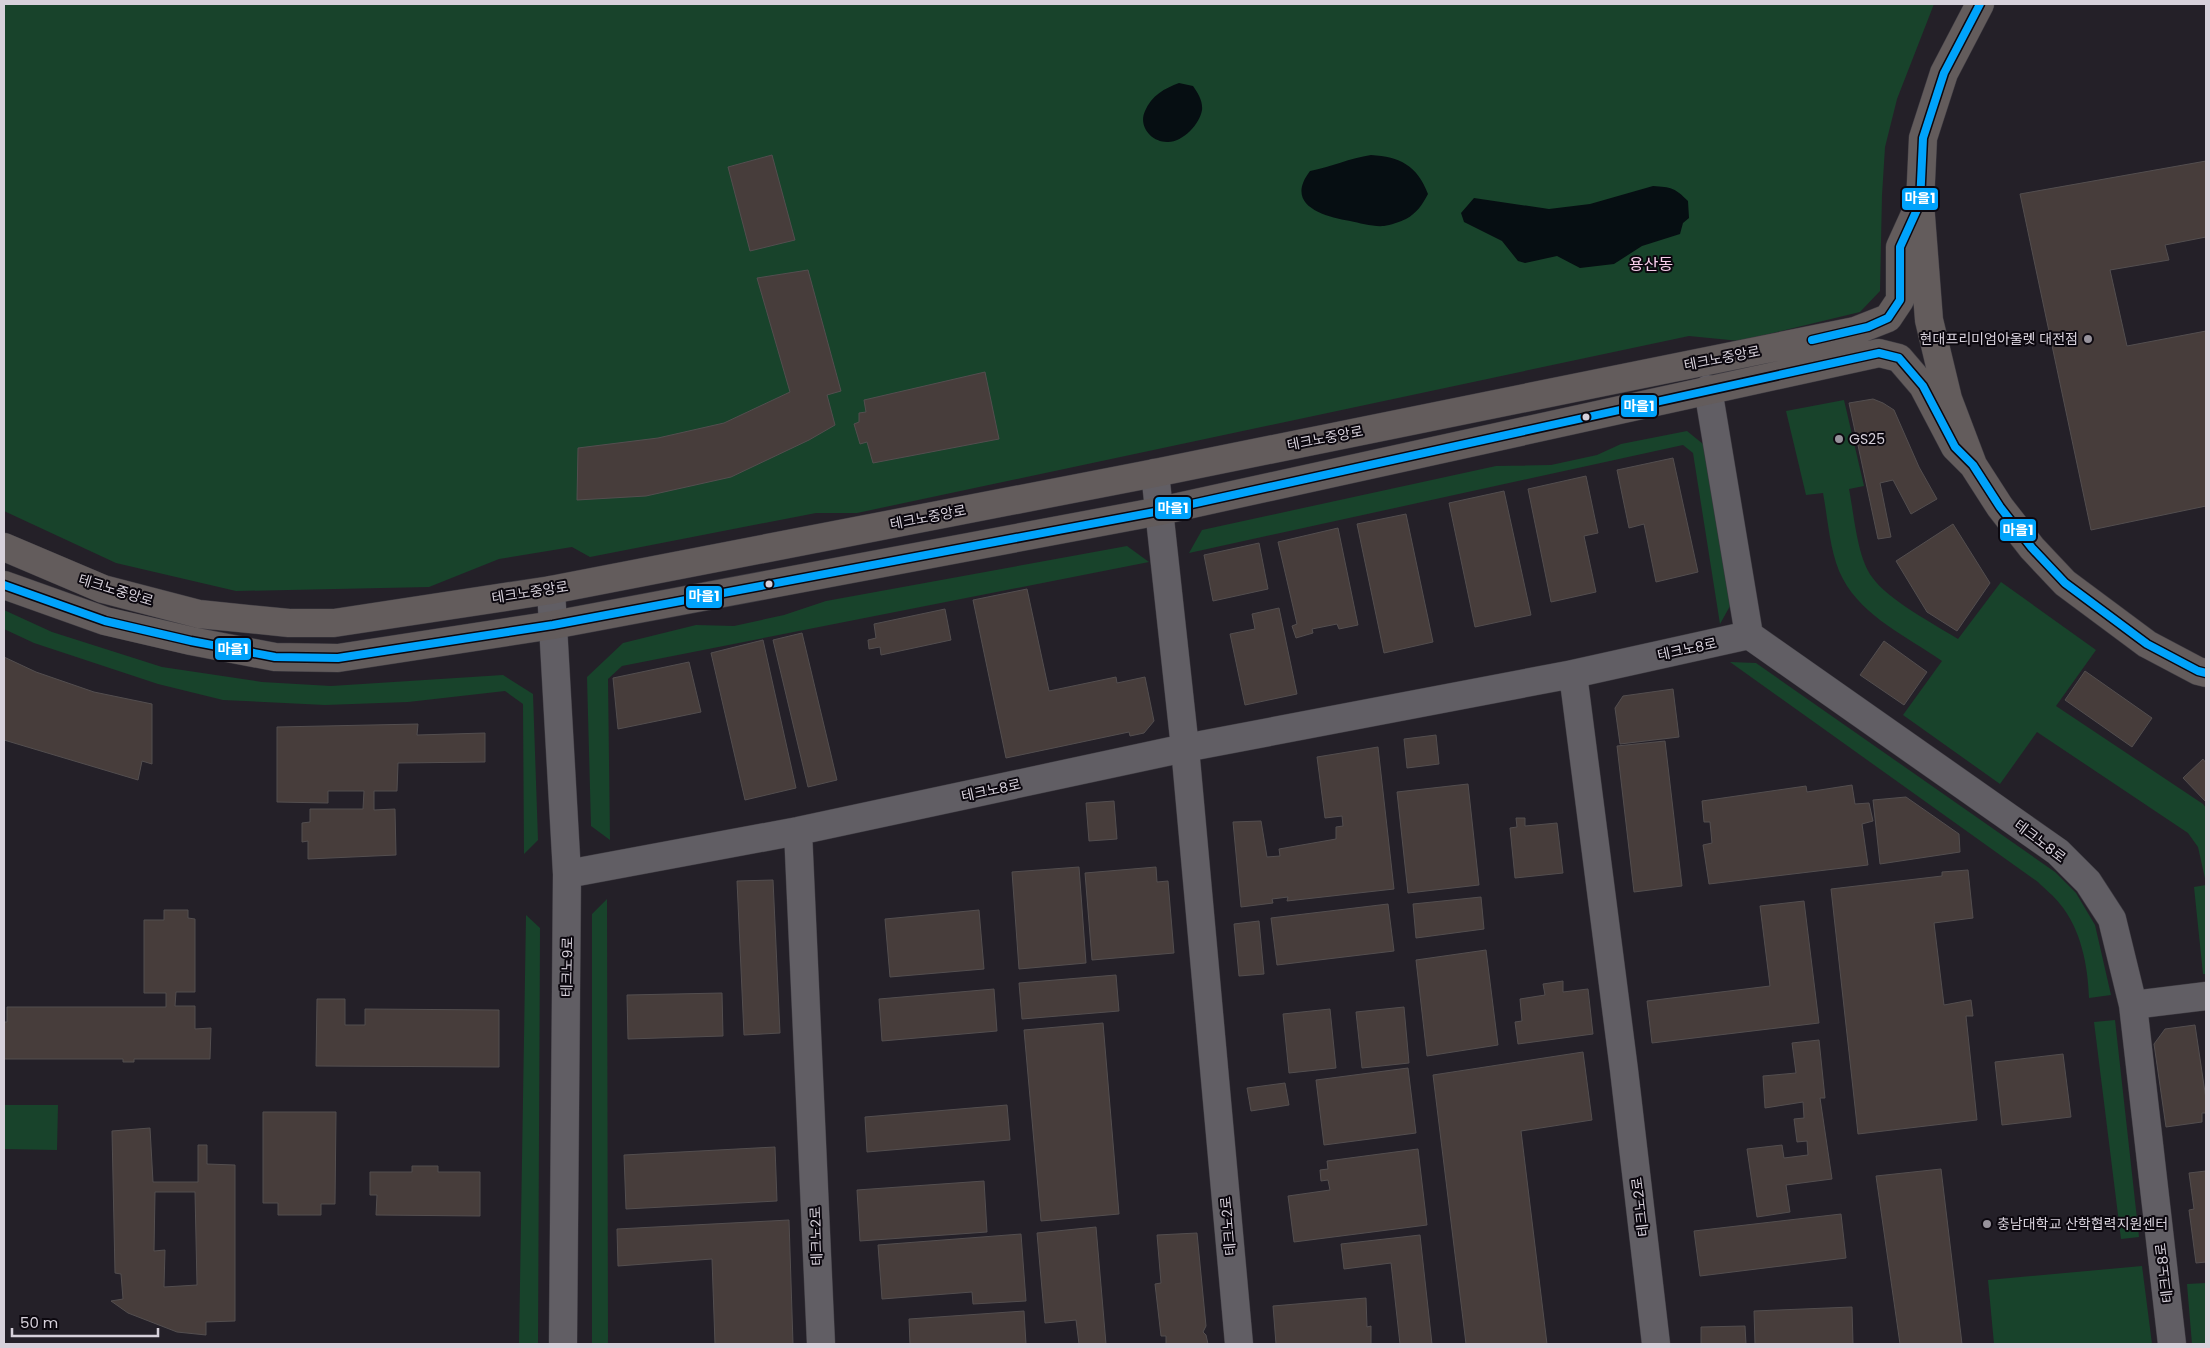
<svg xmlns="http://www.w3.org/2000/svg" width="2210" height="1348" font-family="Poppins,'Noto Sans KR',sans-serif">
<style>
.green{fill:#18432b}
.water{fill:#060e12}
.building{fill:#473d3b;stroke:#534e4f;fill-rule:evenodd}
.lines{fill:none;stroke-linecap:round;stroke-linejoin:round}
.minor-casing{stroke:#3d3a41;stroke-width:29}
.major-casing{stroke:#3d3a41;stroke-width:29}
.minor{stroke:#615e64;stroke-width:28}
.major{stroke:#635c5c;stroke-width:28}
.bus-1-casing{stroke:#0c080f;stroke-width:11}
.bus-1{stroke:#00a3fb;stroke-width:8}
.poi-dot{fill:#98939c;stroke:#0c080f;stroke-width:2}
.bus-dot{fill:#d7d1db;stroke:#0c080f;stroke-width:2}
.labels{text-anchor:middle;stroke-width:4;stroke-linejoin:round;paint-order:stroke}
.poi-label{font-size:14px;fill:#d7d1db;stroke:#0c080f;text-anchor:start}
.street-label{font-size:14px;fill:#d7d1db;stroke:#0c080f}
.quarter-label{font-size:16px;fill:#f9cfec;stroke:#0c080f}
.line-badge{stroke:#0c080f;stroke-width:2}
.badge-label{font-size:14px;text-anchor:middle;font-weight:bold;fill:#fff}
</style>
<rect width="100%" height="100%" fill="#242028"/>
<path class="green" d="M 4,4 L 1934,4 L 1897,99 L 1885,147 L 1882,195 L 1880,291 L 1860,312 L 1740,341 L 1689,336 L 857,513 L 816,513 L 590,557 L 572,547 L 499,559 L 429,587 L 236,591 L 116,563 L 4,511 Z
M 1844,400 L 1864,486 L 1849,489 C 1854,514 1857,557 1872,577 C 1888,600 1934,624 1958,639 L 2001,582 L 2096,650 L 2056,706 L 2203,804 L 2206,808 L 2206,883 L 2198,847 L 2188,833 L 2037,732 L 2000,784 L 1903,715 L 1942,661 C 1908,637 1863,617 1843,579 C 1830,556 1828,519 1823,493 L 1806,495 L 1786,411 Z
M 1687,431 L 1703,444 L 1730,606 L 1720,624 L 1693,453 L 1683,445 L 1189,553 L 1202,530 L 1496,466 L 1551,465 L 1597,455 L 1621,444 Z
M 1127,546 L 1149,562 L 622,666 L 608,679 L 610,840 L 591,826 L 587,677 L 623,643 L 696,625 L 734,626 L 784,615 L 826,601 Z
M 4,610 L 52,632 L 162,667 L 262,682 L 331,686 L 503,675 L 533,694 L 538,840 L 524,854 L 523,704 L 505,691 L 408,702 L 325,705 L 223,700 L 158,684 L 34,643 L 4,629 Z
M 1730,662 L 1756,663 L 2055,872 L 2076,893 L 2095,925 L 2111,995 L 2089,998 C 2088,966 2081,929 2060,904 C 2054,896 2045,889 2038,882 Z
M 2206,885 L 2206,974 L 2203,974 L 2194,887 Z
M 607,899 L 608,1344 L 592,1344 L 592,914 Z
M 526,915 L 540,928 L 538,1344 L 519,1344 Z
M 2115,1020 L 2139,1237 L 2121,1239 L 2094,1022 Z
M 4,1105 L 58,1105 L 57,1150 L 4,1149 Z
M 2142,1266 L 2152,1344 L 1994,1344 L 1988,1280 Z
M 2206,1283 L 2206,1344 L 2192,1344 L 2187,1284 Z"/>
<path class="water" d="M 1179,83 L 1193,86 C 1198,93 1203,101 1202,110 C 1200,124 1182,143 1167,142 C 1151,142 1138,126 1145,111 C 1151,96 1165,88 1179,83 Z
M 1371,155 C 1400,157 1417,165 1428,194 C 1422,205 1417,213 1406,219 C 1400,222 1390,225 1384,226 C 1373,227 1360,223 1350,221 C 1323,216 1284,205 1310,171 C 1331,167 1350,158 1371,155 Z
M 1653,186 C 1671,187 1675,188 1688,201 L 1689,218 L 1683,223 L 1680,234 L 1642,246 L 1614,264 L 1580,268 L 1557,256 L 1525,263 L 1518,261 L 1502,241 L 1464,222 L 1461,213 L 1474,198 L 1549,209 L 1590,204 Z"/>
<path class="building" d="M 772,155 L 795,240 L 750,251 L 728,167 Z
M 2206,161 L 2206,237 L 2165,245 L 2169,260 L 2110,270 L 2127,346 L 2206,331 L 2206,506 L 2091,530 L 2020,194 Z
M 808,270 L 841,391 L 827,395 L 835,425 L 809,440 L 731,477 L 646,496 L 577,500 L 578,448 L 658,438 L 724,423 L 790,392 L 757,278 Z
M 985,372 L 999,439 L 873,463 L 867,442 L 860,444 L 854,424 L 859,422 L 859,413 L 866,412 L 864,400 Z
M 1873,399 L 1883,403 L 1894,410 L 1919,467 L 1937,499 L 1911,514 L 1893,480 L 1880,483 L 1891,537 L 1878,539 L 1849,403 Z
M 1673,458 L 1698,572 L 1656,582 L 1644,524 L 1629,528 L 1617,470 Z
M 1586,476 L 1598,533 L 1584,536 L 1596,592 L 1551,602 L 1528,489 Z
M 1504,491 L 1531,615 L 1475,627 L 1449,503 Z
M 1406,514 L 1433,642 L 1384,653 L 1357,524 Z
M 1953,524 L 1990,583 L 1957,631 L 1927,612 L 1896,561 Z
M 1338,528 L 1358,625 L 1339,629 L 1337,624 L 1312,629 L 1313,633 L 1296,638 L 1292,626 L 1297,624 L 1278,542 Z
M 1259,543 L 1268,589 L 1213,601 L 1204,555 Z
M 1027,589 L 1049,691 L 1116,677 L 1117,683 L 1145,677 L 1154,721 L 1144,733 L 1130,736 L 1129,732 L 1006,758 L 973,600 Z
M 1279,608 L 1297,694 L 1245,705 L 1230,634 L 1255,629 L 1252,614 Z
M 945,609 L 951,640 L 881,655 L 880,647 L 869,649 L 868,640 L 876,638 L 874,624 Z
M 802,633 L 837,780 L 808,787 L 773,640 Z
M 763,640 L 796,788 L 745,800 L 711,653 Z
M 1884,641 L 1927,672 L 1904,705 L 1860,675 Z
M 4,657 L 36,672 L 94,692 L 152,704 L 152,764 L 142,761 L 138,780 L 4,740 Z
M 689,662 L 701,712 L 618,729 L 613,678 Z
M 2085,671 L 2152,718 L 2132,747 L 2065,700 Z
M 1673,689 L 1679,737 L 1620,744 L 1615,708 L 1623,696 Z
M 418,724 L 417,735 L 485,733 L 485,762 L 398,763 L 397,791 L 374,791 L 374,810 L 395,809 L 396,855 L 308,859 L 308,841 L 302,842 L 302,823 L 310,822 L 310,809 L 363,809 L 364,791 L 328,791 L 328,803 L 277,802 L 277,727 Z
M 1436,735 L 1439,764 L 1407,768 L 1404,739 Z
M 1665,741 L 1682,886 L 1634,892 L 1617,746 Z
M 1378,747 L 1394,889 L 1287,901 L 1288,897 L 1272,899 L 1273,903 L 1241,907 L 1233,822 L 1261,821 L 1267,857 L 1280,856 L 1279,849 L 1336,839 L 1336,827 L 1343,826 L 1342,816 L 1325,818 L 1317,757 Z
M 2203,759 L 2206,763 L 2206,802 L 2183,778 Z
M 1468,784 L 1479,885 L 1408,893 L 1397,792 Z
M 1852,785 L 1855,804 L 1869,803 L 1873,821 L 1862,824 L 1868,865 L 1709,884 L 1703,845 L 1712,843 L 1710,822 L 1704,822 L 1702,801 L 1806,786 L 1807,792 Z
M 1906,797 L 1959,834 L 1960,852 L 1880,864 L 1873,800 Z
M 1114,801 L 1117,839 L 1089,841 L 1086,803 Z
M 1516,818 L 1525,818 L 1525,826 L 1557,823 L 1563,873 L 1515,878 L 1510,828 L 1517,827 Z
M 1079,867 L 1086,963 L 1019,969 L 1012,872 Z
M 1156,867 L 1157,882 L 1168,881 L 1174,953 L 1092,960 L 1085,873 Z
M 1968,870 L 1973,918 L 1934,923 L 1944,1005 L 1971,1000 L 1973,1016 L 1966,1016 L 1977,1120 L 1858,1134 L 1831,889 L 1942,876 L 1942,872 Z
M 773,880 L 780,1033 L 744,1035 L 737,881 Z
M 1481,897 L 1484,929 L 1416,938 L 1413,904 Z
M 1804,901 L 1819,1023 L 1652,1043 L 1647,1001 L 1770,986 L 1760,906 Z
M 1388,904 L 1394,951 L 1277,965 L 1271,918 Z
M 164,910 L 188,910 L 188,918 L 195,919 L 195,992 L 176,992 L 175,1006 L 195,1006 L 195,1029 L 211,1028 L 210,1059 L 134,1059 L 134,1062 L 123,1062 L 123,1059 L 4,1059 L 4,1022 L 7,1022 L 7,1007 L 166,1007 L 166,993 L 144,993 L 144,920 L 164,920 Z
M 979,910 L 984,969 L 890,977 L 885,919 Z
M 1259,921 L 1264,974 L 1239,976 L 1234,924 Z
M 1486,950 L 1498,1045 L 1427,1056 L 1416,960 Z
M 1116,975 L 1119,1011 L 1022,1019 L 1019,983 Z
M 1563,981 L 1563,992 L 1588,989 L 1593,1034 L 1518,1044 L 1515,1022 L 1522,1021 L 1520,999 L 1545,995 L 1543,984 Z
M 994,989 L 997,1031 L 882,1041 L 879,999 Z
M 722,993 L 723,1036 L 628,1039 L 627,995 Z
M 317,999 L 345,999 L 345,1025 L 365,1025 L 365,1009 L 499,1010 L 499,1067 L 316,1066 Z
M 1404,1007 L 1409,1063 L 1362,1068 L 1356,1012 Z
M 1330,1009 L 1336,1068 L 1289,1073 L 1283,1014 Z
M 1103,1023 L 1119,1214 L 1041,1221 L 1024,1030 Z
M 2195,1025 L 2206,1099 L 2206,1113 L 2202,1113 L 2202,1122 L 2166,1127 L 2154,1044 L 2165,1029 Z
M 1819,1040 L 1825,1098 L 1820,1098 L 1832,1179 L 1786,1185 L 1790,1212 L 1757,1217 L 1747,1149 L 1782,1145 L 1784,1158 L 1808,1155 L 1807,1141 L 1797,1142 L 1794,1119 L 1804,1118 L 1803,1102 L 1765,1108 L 1763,1076 L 1796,1073 L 1792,1043 Z
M 1583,1052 L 1592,1120 L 1521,1131 L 1547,1344 L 1466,1344 L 1433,1075 Z
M 2063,1054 L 2071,1117 L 2002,1125 L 1995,1062 Z
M 1408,1068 L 1416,1133 L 1324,1145 L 1316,1080 Z
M 1285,1083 L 1289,1105 L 1251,1111 L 1247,1088 Z
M 1007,1105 L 1010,1140 L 867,1152 L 865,1117 Z
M 263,1112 L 336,1112 L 335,1204 L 321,1204 L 321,1215 L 278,1215 L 278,1203 L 263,1203 Z
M 150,1128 L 153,1182 L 198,1182 L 198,1145 L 207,1145 L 207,1164 L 235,1165 L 235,1321 L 206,1322 L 206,1335 L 177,1332 L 128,1313 L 111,1301 L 123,1299 L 121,1274 L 115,1273 L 112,1131 ZM 155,1192 L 195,1192 L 197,1285 L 164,1287 L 165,1250 L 154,1251 Z
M 775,1147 L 777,1201 L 626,1209 L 624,1155 Z
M 1418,1149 L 1427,1225 L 1294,1242 L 1288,1196 L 1330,1190 L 1328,1180 L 1321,1181 L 1320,1170 L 1328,1169 L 1327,1161 Z
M 412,1166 L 438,1166 L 438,1172 L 480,1172 L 480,1216 L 376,1215 L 377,1195 L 370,1195 L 370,1172 L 412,1172 Z
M 1941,1169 L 1962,1344 L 1900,1344 L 1876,1176 Z
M 2206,1171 L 2206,1262 L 2196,1263 L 2189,1210 L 2194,1209 L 2189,1173 Z
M 984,1181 L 987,1232 L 860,1241 L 857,1190 Z
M 1841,1214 L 1846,1258 L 1700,1276 L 1694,1231 Z
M 789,1220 L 793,1344 L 715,1344 L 712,1259 L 618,1266 L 617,1229 Z
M 1096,1227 L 1106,1344 L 1079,1344 L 1076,1320 L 1045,1323 L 1037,1233 Z
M 1197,1233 L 1206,1326 L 1203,1332 L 1206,1335 L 1208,1344 L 1166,1344 L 1166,1336 L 1161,1336 L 1155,1284 L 1161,1283 L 1157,1235 Z
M 1021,1234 L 1026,1301 L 973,1304 L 972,1292 L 882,1299 L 878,1245 Z
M 1420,1235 L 1432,1344 L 1400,1344 L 1391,1263 L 1344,1269 L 1341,1244 Z
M 1366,1298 L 1367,1327 L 1371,1326 L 1371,1344 L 1276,1344 L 1273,1306 Z
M 1852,1307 L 1853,1344 L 1755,1344 L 1754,1311 Z
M 1024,1311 L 1026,1344 L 910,1344 L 909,1319 Z
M 1745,1326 L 1746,1344 L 1701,1344 L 1701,1327 Z"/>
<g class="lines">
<g class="minor-casing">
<path id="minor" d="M 1708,389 L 1749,635
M 1155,473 L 1185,748 L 1239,1344
M 551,590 L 567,874 L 563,1344
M 1573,674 L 1624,1070 L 1656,1344
M 798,831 L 821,1344
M 567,874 L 798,831 L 1185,748 L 1573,674 L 1749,635 L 2058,852 L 2088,882 L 2112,919 L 2133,1005 L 2172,1344
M 2133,1005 L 2206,996"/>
</g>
<g class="major-casing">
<path id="major" d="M 1980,4 L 1944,73 L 1923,138 L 1920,203 L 1929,320 L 1948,399 L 1973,465 L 2000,507 L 2032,548 L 2065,583 L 2147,644 L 2198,671 L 2206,673
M 4,547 L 103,589 L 199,614 L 289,623 L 334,623 L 551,590 L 1155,473 L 1855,331 L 1888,318 L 1900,300 L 1900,247 L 1920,203
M 4,585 L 105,621 L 191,641 L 275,657 L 338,658 L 553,625 L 1160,511 L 1879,353 L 1899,358 L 1923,386 L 1955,447 L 1973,465"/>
</g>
<use href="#minor" class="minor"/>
<use href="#major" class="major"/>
<g class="bus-1-casing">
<path id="bus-1" d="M 1812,340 L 1868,327 L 1888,318 L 1900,300 L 1900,247 L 1920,203 L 1923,138 L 1944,73 L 1980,4
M 4,585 L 105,621 L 191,641 L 275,657 L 338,658 L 553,625 L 1160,511 L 1879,353 L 1899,358 L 1923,386 L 1955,447 L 1973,465 L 2000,507 L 2032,548 L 2065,583 L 2147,644 L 2198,671 L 2206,673"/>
</g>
<use href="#bus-1" class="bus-1"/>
</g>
<g class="poi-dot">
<circle cx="2088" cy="339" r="5"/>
<circle cx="1839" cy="439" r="5"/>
<circle cx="1987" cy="1224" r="5"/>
</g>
<g class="bus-dot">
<circle cx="1586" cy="417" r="4.5"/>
<circle cx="769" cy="584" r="4.5"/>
</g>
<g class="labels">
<g class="poi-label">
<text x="2078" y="344" text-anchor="end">현대프리미엄아울렛 대전점</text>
<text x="1849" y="444">GS25</text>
<text x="1997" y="1229">충남대학교 산학협력지원센터</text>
</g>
<g class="street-label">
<text transform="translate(1722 358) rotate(-11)" y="5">테크노중앙로</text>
<text transform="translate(1325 438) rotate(-11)" y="5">테크노중앙로</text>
<text transform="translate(928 517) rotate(-11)" y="5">테크노중앙로</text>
<text transform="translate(116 590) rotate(17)" y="5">테크노중앙로</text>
<text transform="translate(530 592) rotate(-9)" y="5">테크노중앙로</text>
<text transform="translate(1687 649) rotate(-12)" y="5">테크노8로</text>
<text transform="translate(991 790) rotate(-12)" y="5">테크노8로</text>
<text transform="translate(2040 841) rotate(37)" y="5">테크노8로</text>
<text transform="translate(567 967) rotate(-89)" y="5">테크노9로</text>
<text transform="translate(1640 1207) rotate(-97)" y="5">테크노2로</text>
<text transform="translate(1228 1226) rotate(-95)" y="5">테크노2로</text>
<text transform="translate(816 1236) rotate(-92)" y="5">테크노2로</text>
<text transform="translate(2164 1273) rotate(-97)" y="5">테크노8로</text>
</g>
<g class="quarter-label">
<text x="1651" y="270">용산동</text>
</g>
</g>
<g class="line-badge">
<rect x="1901" y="187" width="38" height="24" rx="5" fill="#00a3fb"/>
<rect x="1620" y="394" width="38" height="24" rx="5" fill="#00a3fb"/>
<rect x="1154" y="496" width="38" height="24" rx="5" fill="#00a3fb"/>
<rect x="1999" y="518" width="38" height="24" rx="5" fill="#00a3fb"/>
<rect x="685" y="585" width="38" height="24" rx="5" fill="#00a3fb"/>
<rect x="214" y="637" width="38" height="24" rx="5" fill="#00a3fb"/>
</g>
<g class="badge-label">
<text x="1920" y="203">마을1</text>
<text x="1639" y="411">마을1</text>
<text x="1173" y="513">마을1</text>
<text x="2018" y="535">마을1</text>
<text x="704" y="601">마을1</text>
<text x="233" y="654">마을1</text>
</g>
<rect width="2210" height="1348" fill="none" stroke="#d7d1db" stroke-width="10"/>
<path d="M12 1328v8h146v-8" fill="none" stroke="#d7d1db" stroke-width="2.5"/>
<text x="20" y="1328" font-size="15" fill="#d7d1db" stroke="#0c080f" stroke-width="4" paint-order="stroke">50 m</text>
</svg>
